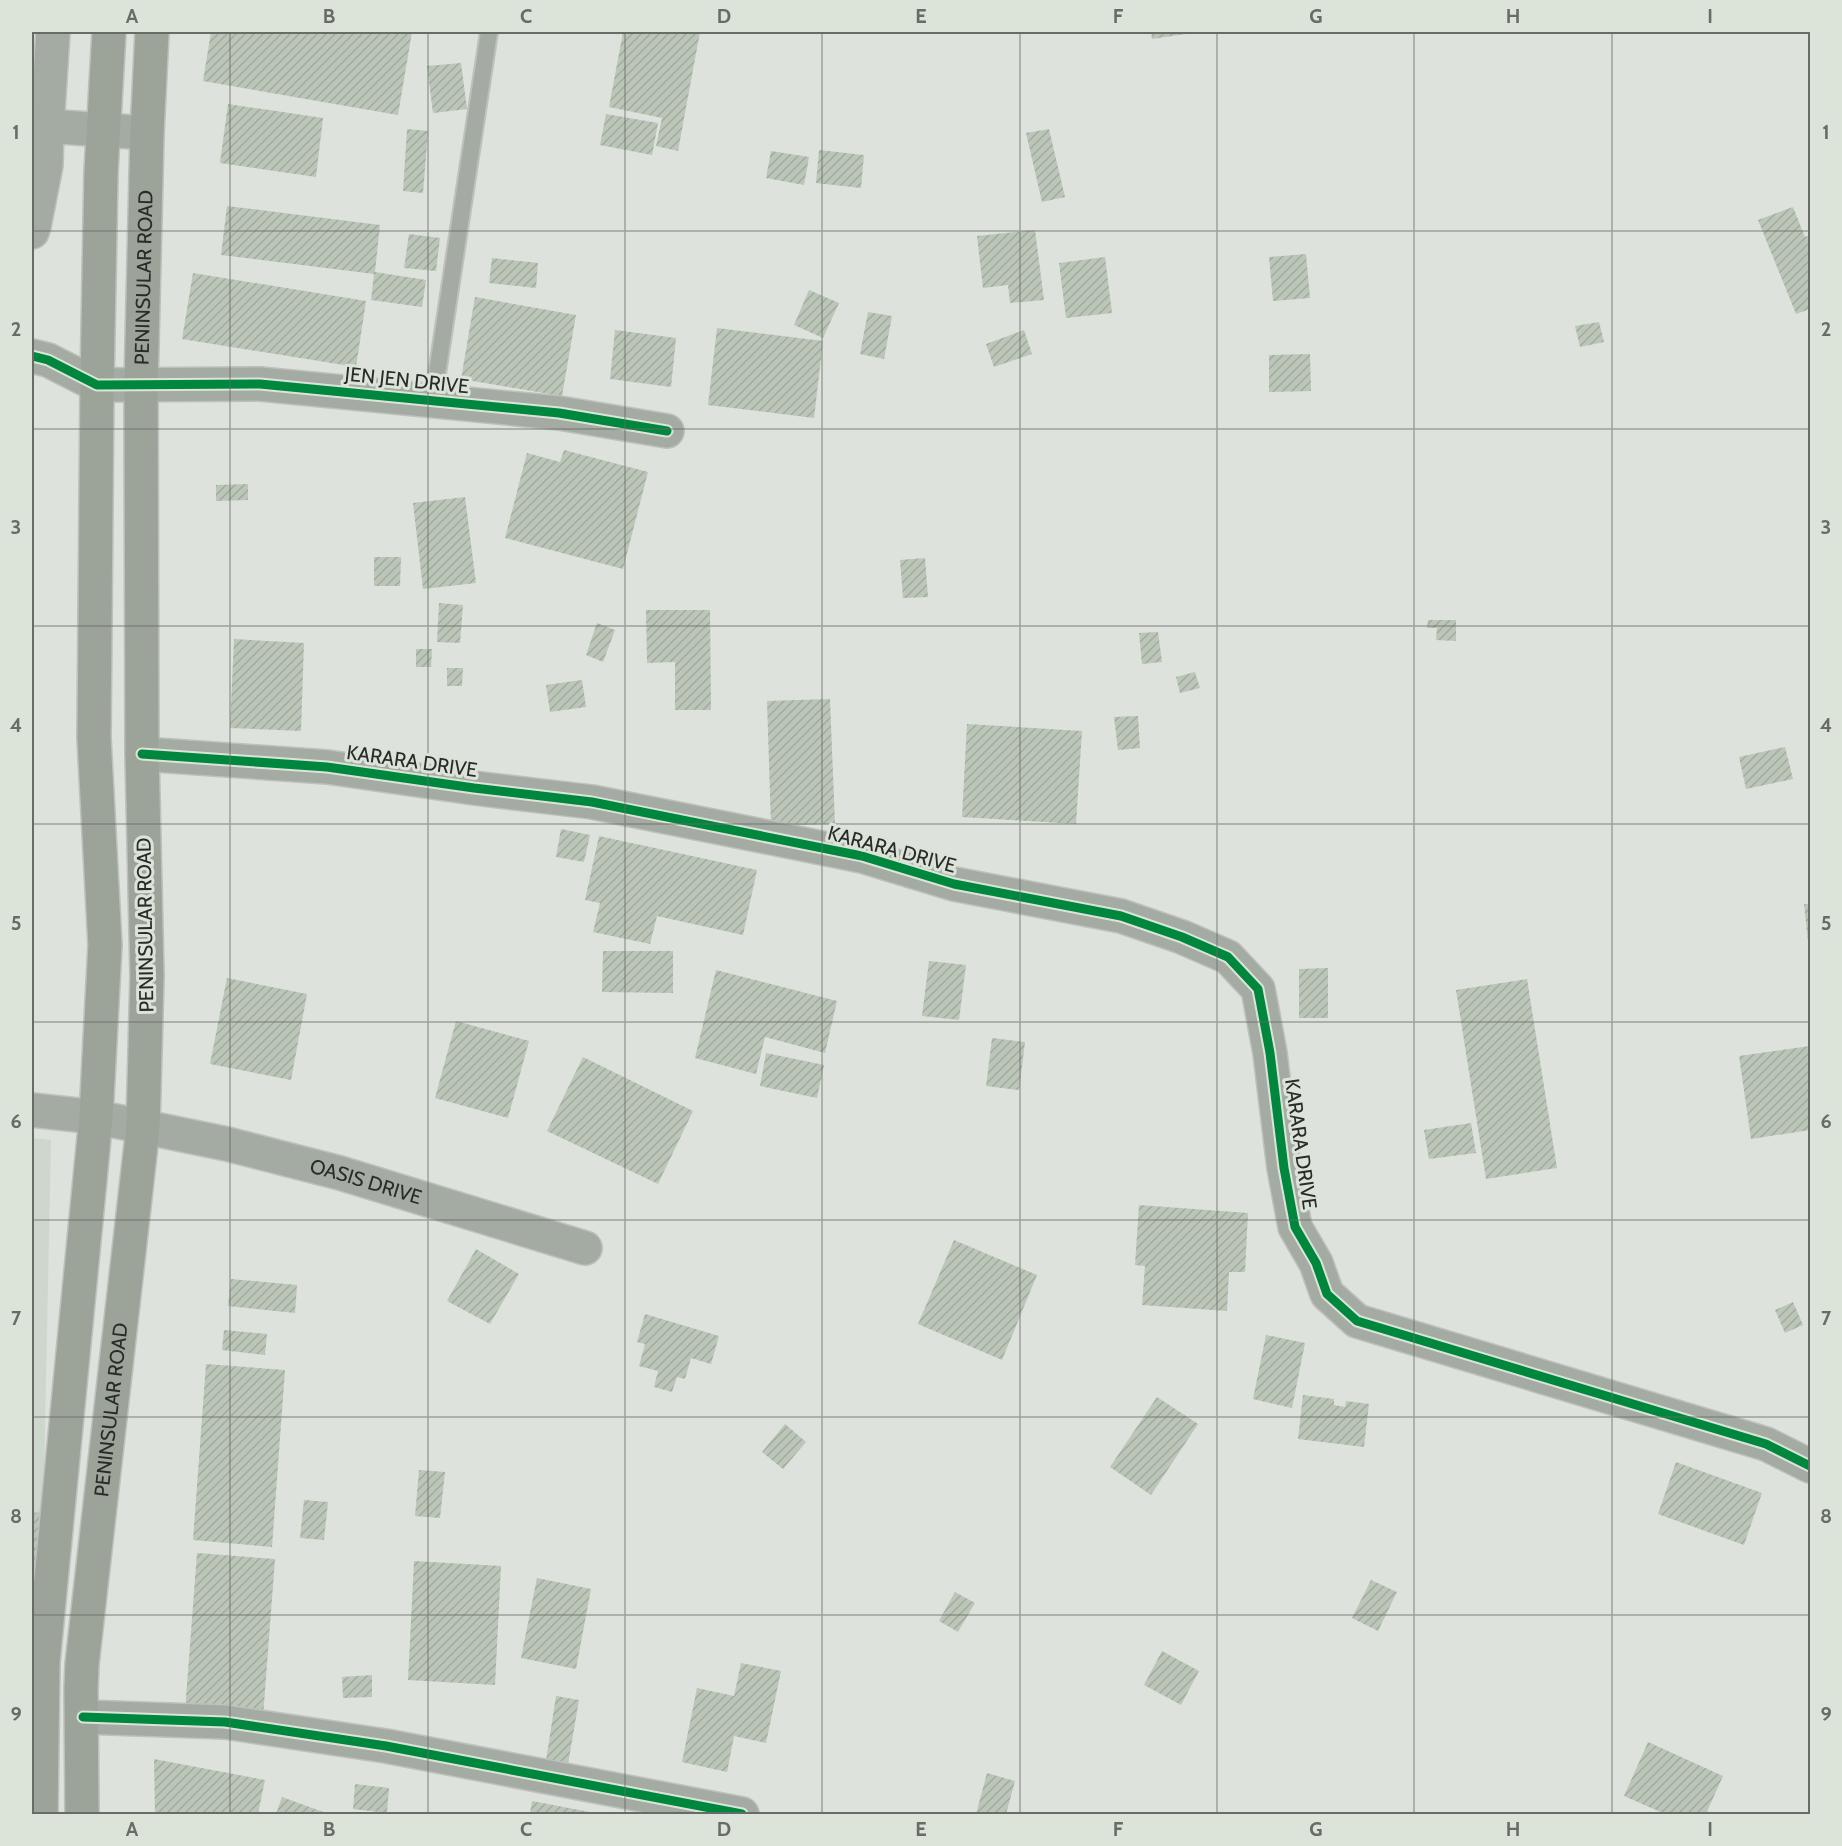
<svg xmlns="http://www.w3.org/2000/svg" width="1842" height="1846" font-family="Cabin,sans-serif">
<style>
.built{fill:#ced7cb}
.building{fill:url(#building-hatch)}
.lines{fill:none;stroke-linecap:round;stroke-linejoin:round}
.lane-casing{stroke:#bdc0bc;stroke-width:20}
.street-casing{stroke:#bdc0bc;stroke-width:36}
.primary-casing{stroke:#bdc0bc;stroke-width:36}
.lane{stroke:#a4aba2;stroke-width:16}
.street{stroke:#a4aba2;stroke-width:33}
.primary{stroke:#9ca399;stroke-width:33}
.cycleway-casing{stroke:#dce4da;stroke-width:13}
.cycleway{stroke:#00873e;stroke-width:9}
.grid{fill:none;stroke:#686c67;stroke-width:1.5;stroke-opacity:0.55}
.labels{text-anchor:middle;stroke-width:6;stroke-linejoin:round;paint-order:stroke}
.street-label{font-size:20px;fill:#292c28;stroke:#dce4da}
.neatline{fill:none;stroke:#686c67;stroke-width:2}
.grid-label{font-size:20px;text-anchor:middle;font-weight:bold;fill:#686c67}
</style>
<defs>
<pattern id="building-hatch" width="6" height="6" patternUnits="userSpaceOnUse" patternTransform="scale(1.5)"><rect width="6" height="6" fill="#bbc6b8"/><path d="M-1 1l2-2M0 6l6-6M5 7l2-2" fill="none" stroke="#a1aa9e"/></pattern>
</defs>
<rect width="100%" height="100%" fill="#dde2dc"/>
<path class="built" d="M 32,1138 L 51,1140 L 42,1570 L 32,1640 Z"/>
<path class="building" d="M 211,32 L 412,32 L 398,115 L 203,81 Z
M 623,32 L 700,32 L 678,151 L 656,146 L 662,118 L 609,107 Z
M 1151,32 L 1192,32 L 1192,33 L 1152,39 Z
M 461,63 L 467,109 L 433,113 L 427,66 Z
M 228,104 L 323,118 L 316,177 L 220,163 Z
M 606,114 L 658,123 L 652,155 L 600,145 Z
M 407,129 L 428,131 L 423,193 L 403,191 Z
M 1049,129 L 1065,197 L 1042,202 L 1026,133 Z
M 819,150 L 864,155 L 861,188 L 816,183 Z
M 771,151 L 809,157 L 804,185 L 766,178 Z
M 227,206 L 380,225 L 375,272 L 426,280 L 422,307 L 371,300 L 374,274 L 221,255 Z
M 1793,207 L 1805,237 L 1810,235 L 1810,309 L 1796,314 L 1758,220 Z
M 1035,230 L 1044,300 L 1010,303 L 1008,285 L 983,288 L 977,236 Z
M 409,234 L 440,238 L 436,271 L 404,268 Z
M 1306,254 L 1310,298 L 1273,301 L 1269,257 Z
M 1105,257 L 1112,313 L 1066,318 L 1059,263 Z
M 492,258 L 538,263 L 536,288 L 489,283 Z
M 193,273 L 366,301 L 356,367 L 182,339 Z
M 809,290 L 839,303 L 823,338 L 794,325 Z
M 475,297 L 576,315 L 562,396 L 461,379 Z
M 868,312 L 892,316 L 884,359 L 860,354 Z
M 1599,322 L 1604,342 L 1580,347 L 1575,326 Z
M 717,328 L 823,341 L 814,418 L 708,405 Z
M 615,330 L 676,338 L 671,387 L 610,379 Z
M 1024,330 L 1032,354 L 994,367 L 986,344 Z
M 1310,354 L 1311,391 L 1269,392 L 1269,355 Z
M 564,450 L 648,472 L 623,569 L 505,538 L 527,453 L 560,462 Z
M 248,484 L 248,500 L 216,501 L 216,485 Z
M 465,497 L 476,583 L 423,589 L 413,503 Z
M 374,557 L 401,557 L 400,586 L 374,586 Z
M 925,558 L 928,597 L 903,598 L 900,560 Z
M 439,603 L 463,605 L 460,643 L 437,642 Z
M 646,610 L 710,610 L 711,710 L 675,710 L 675,662 L 647,663 Z
M 1428,620 L 1456,620 L 1456,641 L 1436,640 L 1437,628 L 1427,628 Z
M 597,623 L 615,630 L 603,662 L 586,655 Z
M 1158,632 L 1162,662 L 1142,664 L 1139,633 Z
M 234,639 L 304,643 L 301,731 L 230,728 Z
M 416,649 L 432,649 L 431,667 L 416,667 Z
M 447,668 L 463,668 L 462,686 L 447,686 Z
M 1195,672 L 1200,688 L 1180,693 L 1176,677 Z
M 582,680 L 586,707 L 550,712 L 546,685 Z
M 830,699 L 835,824 L 771,826 L 767,701 Z
M 1138,716 L 1140,748 L 1118,750 L 1114,717 Z
M 967,724 L 1082,731 L 1076,824 L 962,817 Z
M 1785,747 L 1793,779 L 1746,789 L 1739,757 Z
M 561,829 L 590,835 L 584,862 L 556,857 Z
M 599,836 L 757,870 L 743,935 L 657,916 L 650,944 L 593,932 L 600,903 L 585,900 Z
M 1804,904 L 1810,904 L 1810,951 L 1809,951 Z
M 603,951 L 673,951 L 673,993 L 602,992 Z
M 929,961 L 966,965 L 959,1020 L 922,1016 Z
M 1328,968 L 1328,1018 L 1299,1018 L 1299,969 Z
M 716,970 L 837,1001 L 825,1053 L 765,1037 L 756,1074 L 695,1058 Z
M 227,978 L 307,994 L 291,1080 L 210,1064 Z
M 1527,979 L 1557,1168 L 1486,1179 L 1456,990 Z
M 456,1021 L 529,1041 L 508,1118 L 435,1098 Z
M 992,1038 L 1025,1042 L 1019,1090 L 986,1086 Z
M 1810,1046 L 1810,1130 L 1751,1139 L 1739,1056 Z
M 766,1053 L 824,1065 L 817,1098 L 760,1086 Z
M 583,1057 L 693,1111 L 658,1184 L 547,1131 Z
M 1471,1123 L 1476,1153 L 1429,1159 L 1424,1130 Z
M 1139,1205 L 1248,1213 L 1245,1272 L 1229,1272 L 1227,1311 L 1142,1305 L 1145,1266 L 1135,1265 Z
M 954,1240 L 1037,1275 L 1002,1360 L 918,1324 Z
M 476,1249 L 519,1274 L 490,1324 L 447,1301 Z
M 231,1279 L 297,1285 L 295,1313 L 228,1306 Z
M 1793,1302 L 1803,1325 L 1785,1333 L 1775,1310 Z
M 645,1314 L 719,1336 L 711,1364 L 691,1358 L 685,1379 L 677,1377 L 672,1392 L 654,1387 L 658,1371 L 639,1366 L 645,1344 L 637,1342 Z
M 224,1330 L 267,1334 L 265,1355 L 222,1350 Z
M 1266,1335 L 1305,1343 L 1292,1408 L 1253,1399 Z
M 206,1364 L 285,1370 L 272,1547 L 193,1540 Z
M 1303,1395 L 1334,1399 L 1334,1405 L 1345,1407 L 1346,1401 L 1369,1404 L 1364,1447 L 1298,1439 Z
M 1157,1397 L 1198,1424 L 1151,1495 L 1110,1467 Z
M 785,1424 L 806,1442 L 783,1469 L 762,1452 Z
M 1676,1462 L 1762,1493 L 1744,1545 L 1658,1514 Z
M 419,1470 L 445,1472 L 440,1518 L 415,1516 Z
M 304,1500 L 328,1502 L 324,1540 L 300,1538 Z
M 40,1512 L 41,1569 L 32,1569 L 32,1513 Z
M 197,1553 L 275,1559 L 263,1717 L 185,1711 Z
M 414,1561 L 501,1566 L 495,1685 L 408,1680 Z
M 537,1578 L 591,1589 L 576,1669 L 521,1658 Z
M 1371,1580 L 1397,1592 L 1378,1631 L 1352,1618 Z
M 955,1592 L 975,1603 L 958,1632 L 939,1621 Z
M 1162,1651 L 1199,1671 L 1181,1705 L 1144,1685 Z
M 741,1663 L 781,1671 L 766,1743 L 734,1736 L 727,1772 L 682,1762 L 697,1688 L 734,1696 Z
M 372,1675 L 372,1697 L 343,1698 L 342,1677 Z
M 556,1696 L 579,1700 L 567,1770 L 545,1767 Z
M 1648,1742 L 1723,1776 L 1706,1814 L 1665,1814 L 1624,1796 Z
M 154,1759 L 265,1780 L 258,1814 L 155,1814 Z
M 987,1773 L 1015,1781 L 1006,1814 L 976,1814 Z
M 355,1784 L 389,1788 L 387,1813 L 353,1809 Z
M 282,1797 L 326,1813 L 325,1814 L 276,1814 Z
M 532,1801 L 595,1813 L 595,1814 L 530,1814 Z"/>
<g class="lines">
<g class="lane-casing">
<path id="lane" d="M 433,400 L 489,32"/>
</g>
<g class="street-casing">
<g id="street">
<path d="M 47,126 L 53,32"/>
<path d="M 32,232 L 34,226 L 46,165 L 47,126 L 147,133"/>
<path d="M 32,356 L 48,360 L 97,385 L 260,384 L 559,413 L 667,431"/>
<path d="M 142,754 L 327,767 L 474,788 L 592,802 L 862,856 L 954,884 L 1121,916 L 1182,937 L 1228,957 L 1258,989 L 1270,1053 L 1284,1168 L 1295,1227 L 1316,1263 L 1327,1294 L 1357,1321 L 1766,1444 L 1810,1466"/>
<path id="s1" d="M 32,1110 L 96,1117 L 227,1144 L 340,1173 L 585,1248"/>
<path d="M 83,1717 L 225,1722 L 386,1746 L 742,1814"/>
</g>
</g>
<g class="primary-casing">
<g id="primary">
<path d="M 41,1814 L 43,1662 L 96,1117 L 105,945 L 94,738 L 97,385 L 101,172 L 109,32"/>
<path id="s2" d="M 82,1814 L 81,1689 L 82,1664 L 143,1127 L 147,975 L 142,754 L 141,386 L 147,133 L 152,32"/>
</g>
</g>
<use href="#lane" class="lane"/>
<use href="#street" class="street"/>
<use href="#primary" class="primary"/>
<g class="cycleway-casing">
<path id="cycleway" d="M 32,356 L 48,360 L 97,385 L 260,384 L 559,413 L 667,431
M 142,754 L 327,767 L 474,788 L 592,802 L 862,856 L 954,884 L 1121,916 L 1182,937 L 1228,957 L 1258,989 L 1270,1053 L 1284,1168 L 1295,1227 L 1316,1263 L 1327,1294 L 1357,1321 L 1766,1444 L 1810,1466
M 83,1717 L 225,1722 L 386,1746 L 742,1814"/>
</g>
<use href="#cycleway" class="cycleway"/>
</g>
<path class="grid" d="M 230,32 L 230,1814M 428,32 L 428,1814M 625,32 L 625,1814M 822,32 L 822,1814M 1020,32 L 1020,1814M 1217,32 L 1217,1814M 1414,32 L 1414,1814M 1612,32 L 1612,1814M 32,231 L 1810,231M 32,429 L 1810,429M 32,626 L 1810,626M 32,824 L 1810,824M 32,1022 L 1810,1022M 32,1220 L 1810,1220M 32,1417 L 1810,1417M 32,1615 L 1810,1615"/>
<g class="labels">
<g class="street-label">
<text dy="7" stroke="none"><textPath href="#s2" startOffset="1540">PENINSULAR ROAD</textPath></text>
<text transform="translate(407 380) rotate(6)" y="7">JEN JEN DRIVE</text>
<text transform="translate(412 761) rotate(8)" y="7">KARARA DRIVE</text>
<text transform="translate(892 849) rotate(15)" y="7">KARARA DRIVE</text>
<text transform="translate(145 925) rotate(-91)" y="7">PENINSULAR ROAD</text>
<text transform="translate(1301 1144) rotate(82)" y="7">KARARA DRIVE</text>
<text dy="7" stroke="none"><textPath href="#s1" startOffset="342">OASIS DRIVE</textPath></text>
<text dy="7" stroke="none"><textPath href="#s2" startOffset="406">PENINSULAR ROAD</textPath></text>
</g>
</g>
<rect width="1842" height="1846" fill="none" stroke="#dce4da" stroke-width="66"/>
<rect x="33" y="33" width="1776" height="1780" class="neatline"/>
<g class="grid-label">
<text x="132" y="23">A</text>
<text x="329" y="23">B</text>
<text x="526" y="23">C</text>
<text x="724" y="23">D</text>
<text x="921" y="23">E</text>
<text x="1118" y="23">F</text>
<text x="1316" y="23">G</text>
<text x="1513" y="23">H</text>
<text x="1710" y="23">I</text>
<text x="16" y="139">1</text>
<text x="1826" y="139">1</text>
<text x="16" y="336">2</text>
<text x="1826" y="336">2</text>
<text x="16" y="534">3</text>
<text x="1826" y="534">3</text>
<text x="16" y="732">4</text>
<text x="1826" y="732">4</text>
<text x="16" y="930">5</text>
<text x="1826" y="930">5</text>
<text x="16" y="1128">6</text>
<text x="1826" y="1128">6</text>
<text x="16" y="1325">7</text>
<text x="1826" y="1325">7</text>
<text x="16" y="1523">8</text>
<text x="1826" y="1523">8</text>
<text x="16" y="1721">9</text>
<text x="1826" y="1721">9</text>
<text x="132" y="1836">A</text>
<text x="329" y="1836">B</text>
<text x="526" y="1836">C</text>
<text x="724" y="1836">D</text>
<text x="921" y="1836">E</text>
<text x="1118" y="1836">F</text>
<text x="1316" y="1836">G</text>
<text x="1513" y="1836">H</text>
<text x="1710" y="1836">I</text>
</g>
</svg>
